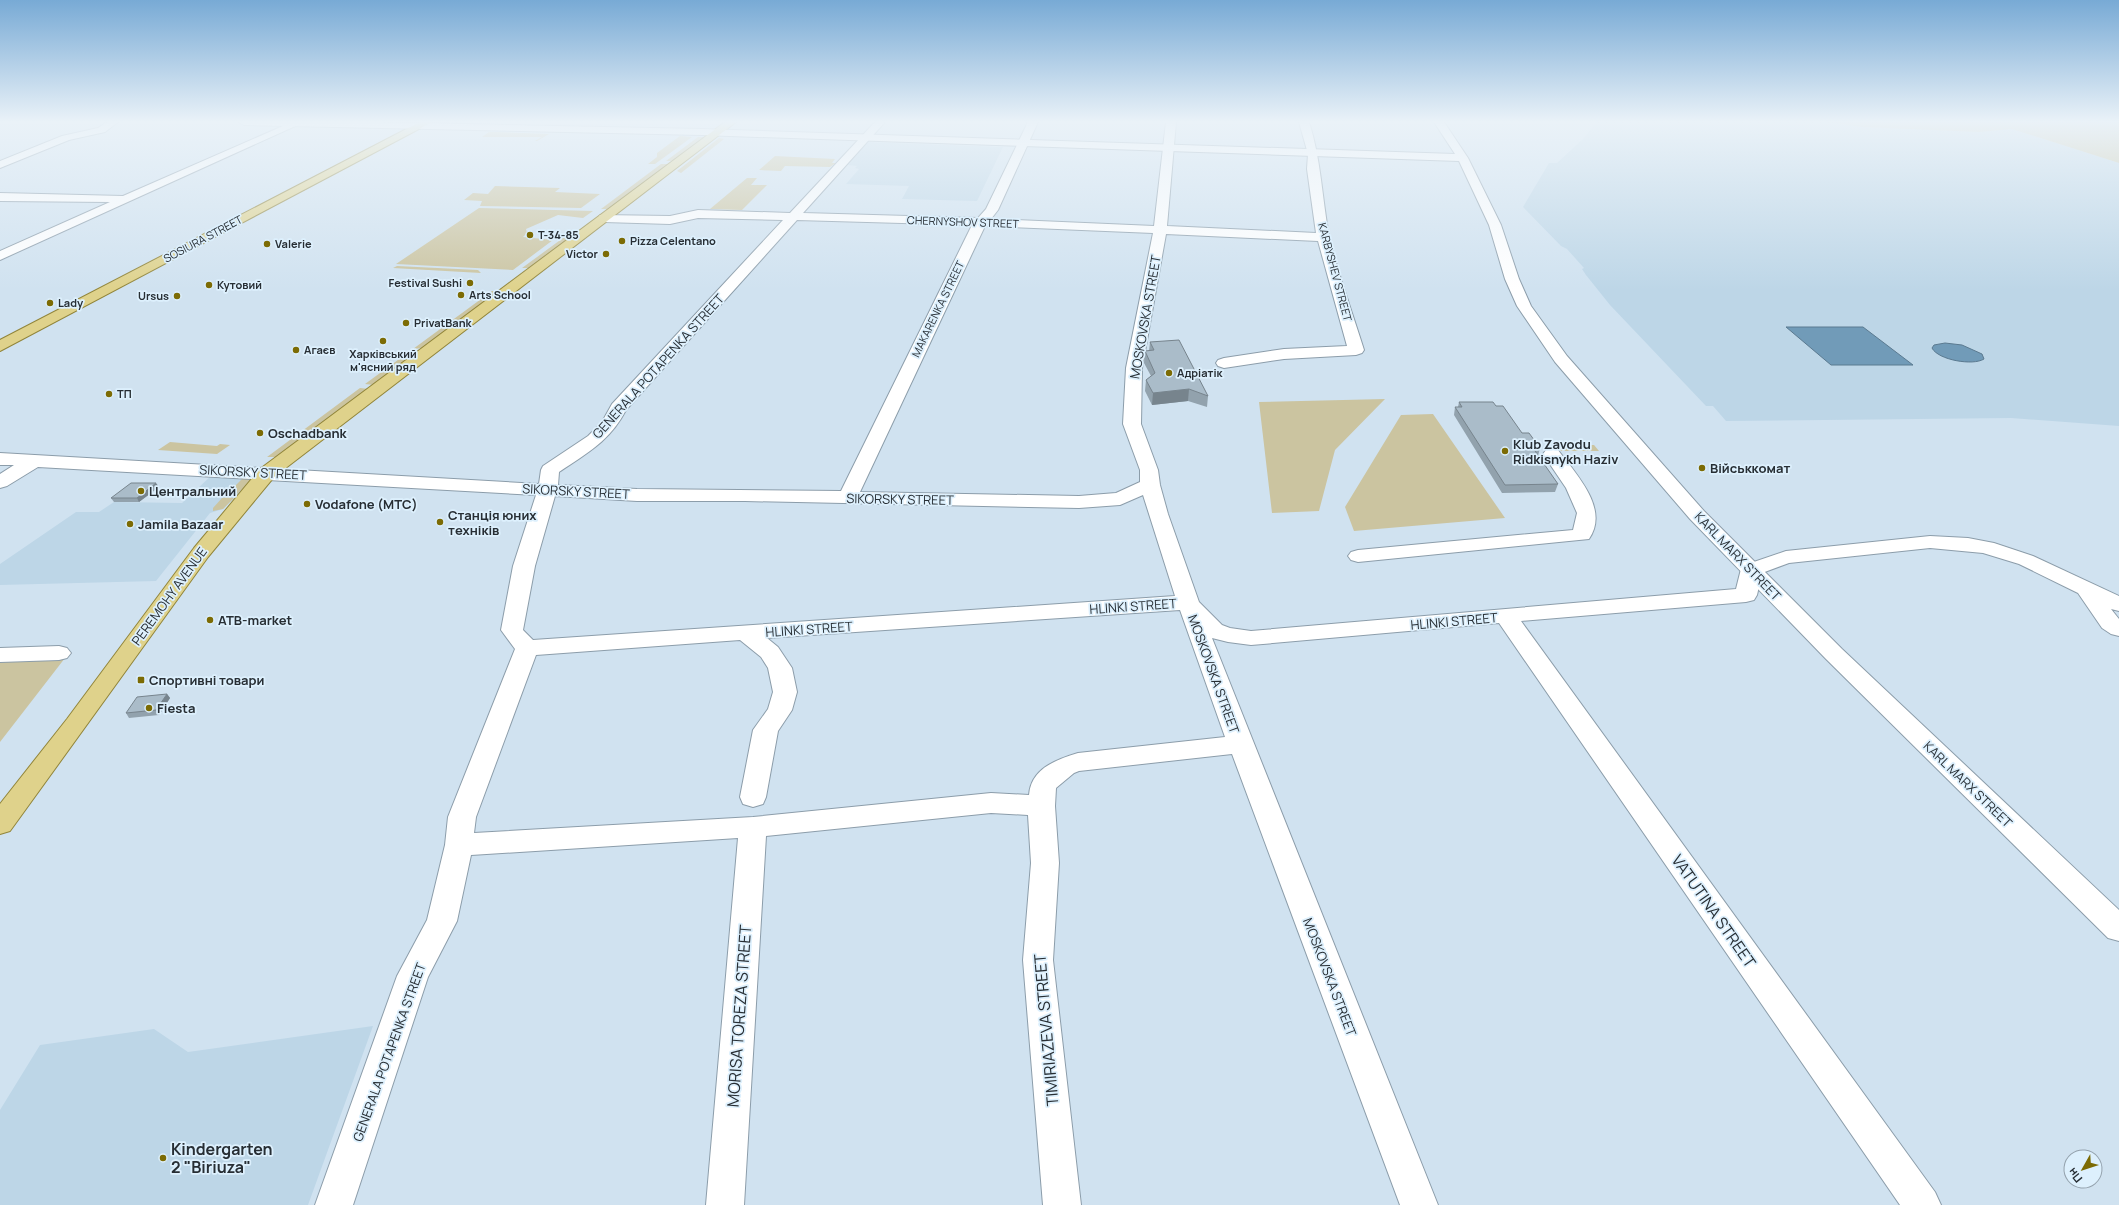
<svg xmlns="http://www.w3.org/2000/svg" width="2119" height="1205" font-family="Manrope,sans-serif">
<style>
.built{fill:#bdd6e7}
.green{fill:#cbc4a0}
.water{fill:#719bb8;stroke:#5b7a90}
.lines{fill:none;stroke-linecap:round;stroke-linejoin:round}
.street-casing{stroke:#8c9daa;stroke-width:2}
.secondary-casing{stroke:#8c9daa;stroke-width:2}
.primary-casing{stroke:#91853a;stroke-width:2}
.street{fill:#fff;fill-rule:evenodd}
.secondary{fill:#fff;fill-rule:evenodd}
.primary{fill:#dfd28b;fill-rule:evenodd}
.wall{fill:#92a2ad}
.shaded-wall{fill:#77848d}
.building{fill:#aabcc9;stroke:#77848d}
.poi-dot{fill:#7c6b04;stroke:#ddf0fd;stroke-width:1.5}
.labels{text-anchor:middle;stroke-width:3.5;stroke-linejoin:round;paint-order:stroke}
.far-street-label{font-size:11px;fill:#272e34;stroke:#ddf0fd}
.far-poi-label{font-size:11px;font-weight:bold;fill:#272e34;stroke:#ddf0fd;text-anchor:start}
.street-label{font-size:13px;fill:#272e34;stroke:#ddf0fd}
.poi-label{font-size:13px;font-weight:bold;fill:#272e34;stroke:#ddf0fd;text-anchor:start}
.near-street-label{font-size:16px;fill:#272e34;stroke:#ddf0fd}
.near-poi-label{font-size:16px;font-weight:bold;fill:#272e34;stroke:#ddf0fd;text-anchor:start}
</style>
<rect width="100%" height="100%" fill="#d0e2f0"/>
<path class="built" d="M 1597,122 L 1827,122 L 1862,127 L 1979,132 L 2012,129 L 2119,163 L 2119,426 L 2011,418 L 1726,421 L 1713,406 L 1706,406 L 1610,305 L 1586,275 L 1582,269 L 1584,268 L 1567,249 L 1561,246 L 1523,207 L 1549,163 L 1557,163 L 1583,139 Z
M 866,142 L 1003,147 L 977,201 L 902,199 L 909,186 L 846,184 L 859,169 L 855,168 L 857,166 L 848,165 Z
M 212,475 L 246,477 L 251,481 L 223,509 L 210,513 L 156,581 L 0,585 L 0,564 L 76,512 L 99,512 L 114,502 L 182,503 Z
M 373,1026 L 308,1205 L 0,1205 L 0,1110 L 40,1045 L 154,1029 L 188,1052 Z"/>
<path class="green" d="M 1827,122 L 2119,122 L 2119,163 L 2012,129 L 1979,132 L 1862,127 Z
M 489,132 L 497,132 L 549,134 L 537,141 L 535,141 L 542,137 L 482,137 Z
M 680,136 L 692,137 L 655,164 L 648,164 L 657,157 L 657,153 Z
M 698,137 L 704,137 L 672,161 L 666,161 Z
M 719,138 L 724,139 L 681,173 L 677,171 Z
M 775,156 L 835,159 L 832,163 L 836,163 L 830,167 L 785,166 L 781,171 L 759,170 Z
M 661,164 L 668,164 L 607,209 L 601,209 Z
M 747,178 L 757,178 L 751,185 L 767,185 L 742,210 L 710,209 Z
M 495,186 L 560,188 L 555,192 L 600,194 L 581,208 L 480,206 L 482,201 L 464,200 L 473,193 L 488,194 Z
M 479,208 L 593,211 L 583,218 L 558,215 L 526,229 L 527,233 L 523,237 L 553,240 L 513,270 L 396,264 Z
M 574,230 L 580,230 L 530,268 L 522,268 Z
M 397,266 L 478,270 L 481,273 L 393,268 Z
M 492,291 L 500,291 L 423,348 L 413,349 Z
M 402,357 L 408,359 L 374,385 L 365,384 Z
M 360,388 L 369,389 L 277,457 L 267,457 Z
M 1385,399 L 1335,450 L 1319,511 L 1272,513 L 1259,402 Z
M 1433,414 L 1505,518 L 1354,531 L 1345,507 L 1401,415 Z
M 170,442 L 217,446 L 220,444 L 230,445 L 217,454 L 158,450 Z
M 1557,445 L 1594,445 L 1599,451 L 1561,451 Z
M 244,477 L 250,478 L 251,481 L 237,494 L 227,494 Z
M 228,497 L 234,498 L 223,509 L 213,511 L 213,508 L 222,498 Z
M 65,658 L 0,742 L 0,660 Z"/>
<path class="water" d="M 1786,327 L 1863,327 L 1913,365 L 1831,365 Z
M 1945,343 L 1962,345 L 1982,354 L 1984,359 C 1973,366 1938,360 1932,348 L 1934,345 Z"/>
<g class="lines">
<g class="street-casing">
<path id="street" d="M 107,122 L 118,122 L 105,132 L 69,140 L 0,168 L 0,161 L 62,136 L 98,128 Z
M 292,122 L 302,123 L 0,260 L 0,251 L 110,202 L 0,201 L 0,193 L 123,196 Z
M 875,122 L 885,122 L 803,213 L 978,218 L 986,209 L 1028,122 L 1038,122 L 998,210 L 991,219 L 1154,226 L 1166,122 L 1176,122 L 1167,226 L 1316,233 L 1307,169 L 1308,154 L 1299,122 L 1309,122 C 1321,159 1322,198 1329,236 C 1337,272 1353,314 1364,350 L 1362,353 L 1356,355 L 1284,359 L 1224,368 L 1218,366 L 1216,363 L 1218,360 L 1224,358 L 1284,349 L 1347,346 L 1318,241 L 1166,234 L 1142,368 L 1141,424 L 1158,470 L 1160,485 L 1168,514 L 1199,602 L 1222,625 L 1230,628 L 1251,631 L 1736,589 L 1741,569 L 1745,565 L 1786,551 L 1930,536 L 1968,538 L 1994,543 L 2033,556 L 2119,596 L 2119,611 L 2111,609 L 2119,619 L 2119,636 L 2111,634 L 2102,628 L 2078,593 L 2019,564 L 1983,553 L 1930,548 L 1789,563 L 1762,573 L 1757,595 L 1754,600 L 1746,602 L 1521,621 L 1935,1192 L 1941,1205 L 1900,1205 L 1499,623 L 1251,645 L 1228,642 L 1212,638 L 1438,1205 L 1400,1205 L 1232,754 L 1079,771 L 1074,773 L 1056,788 L 1055,806 L 1059,863 L 1053,960 L 1081,1205 L 1043,1205 L 1023,960 L 1031,863 L 1028,815 L 991,813 L 766,836 L 744,1205 L 706,1205 L 738,838 L 471,855 L 457,921 L 428,977 L 353,1205 L 315,1205 L 397,976 L 427,920 L 445,845 L 448,817 L 515,649 L 501,630 L 513,566 L 536,495 L 38,467 L 7,486 L 0,488 L 0,474 L 14,465 L 0,465 L 0,453 L 539,484 L 541,470 L 543,466 L 588,436 L 602,422 L 612,404 L 783,220 L 698,218 L 670,224 L 604,222 L 598,218 L 600,215 L 670,216 L 698,210 L 790,213 ZM 797,220 L 972,225 L 841,491 L 637,489 L 558,485 L 559,472 C 587,453 610,441 626,410 ZM 985,226 L 1153,233 L 1126,368 L 1123,424 L 1140,470 L 1140,482 L 1116,493 L 1079,496 L 860,492 ZM 1143,495 L 1175,596 L 533,640 L 523,630 L 535,566 L 555,496 L 637,501 L 745,501 L 1079,508 L 1120,505 ZM 1180,610 L 1225,737 L 1078,753 C 1055,760 1031,769 1029,795 L 991,793 L 753,817 L 474,833 L 476,817 L 536,655 L 740,640 L 761,657 L 768,668 L 773,692 L 768,709 L 753,730 L 740,797 L 743,804 L 753,807 L 763,804 L 766,797 L 778,731 L 792,710 L 797,692 L 792,668 L 778,647 L 767,638 Z
M 1552,449 L 1558,450 C 1576,474 1610,509 1589,539 L 1358,562 L 1351,560 L 1348,556 L 1351,552 L 1358,550 L 1573,530 L 1577,513 L 1566,488 L 1543,454 L 1546,450 Z
M 59,646 L 67,648 L 71,653 L 67,658 L 59,660 L 0,662 L 0,648 Z"/>
</g>
<g class="secondary-casing">
<path id="secondary" d="M 239,122 L 368,122 L 702,129 L 1455,154 L 1434,122 L 1444,122 L 1468,158 L 1501,225 L 1519,279 L 1531,306 L 1567,356 L 1704,511 L 1842,649 L 2119,910 L 2119,941 L 2108,938 L 1826,659 L 1690,519 L 1555,362 L 1517,306 L 1505,279 L 1489,225 L 1459,161 L 702,135 L 244,125 Z"/>
</g>
<g class="primary-casing">
<path id="primary" d="M 420,122 L 432,122 L 0,351 L 0,340 Z
M 725,122 L 736,122 L 274,477 L 208,557 L 10,831 L 0,834 L 0,804 L 67,719 L 194,548 L 260,469 Z"/>
</g>
<use href="#street" class="street"/>
<use href="#secondary" class="secondary"/>
<use href="#primary" class="primary"/>
</g>
<path class="wall" d="M 1150,342 L 1208,396 L 1207,407 L 1188,401 L 1152,405 L 1145,391 L 1146,380 L 1151,376 L 1144,363 L 1145,351 L 1149,351 Z
M 1459,402 L 1496,406 L 1522,433 L 1540,448 L 1538,456 L 1558,484 L 1555,492 L 1502,493 L 1454,415 L 1455,407 L 1458,407 Z
M 159,487 L 139,502 L 114,502 L 111,498 Z
M 167,694 L 170,698 L 159,715 L 129,718 L 126,713 Z"/>
<path class="shaded-wall" d="M 1189,389 L 1188,401 L 1152,405 L 1153,393 Z
M 156,483 L 159,487 L 139,502 L 137,498 Z
M 167,694 L 170,698 L 159,715 L 156,710 Z"/>
<path class="building" d="M 1179,340 L 1208,396 L 1189,389 L 1153,393 L 1146,380 L 1155,373 L 1145,351 L 1154,350 L 1150,342 Z
M 1459,402 L 1493,402 L 1496,406 L 1503,406 L 1522,433 L 1529,433 L 1540,448 L 1533,448 L 1558,484 L 1505,485 L 1455,407 L 1462,407 Z
M 131,483 L 156,483 L 137,498 L 111,498 Z
M 167,694 L 156,710 L 126,713 L 137,697 Z"/>
<linearGradient id="sky" x2="0" y2="1"><stop stop-color="#78aad5"/><stop offset="0.42" stop-color="#eaf2f8"/><stop offset="1" stop-color="#eaf2f8" stop-opacity="0"/></linearGradient>
<rect width="2119" height="290" fill="url(#sky)"/>
<g class="poi-dot">
<circle cx="530" cy="235" r="4"/>
<circle cx="622" cy="241" r="4"/>
<circle cx="267" cy="244" r="4"/>
<circle cx="606" cy="254" r="4"/>
<circle cx="470" cy="283" r="4"/>
<circle cx="209" cy="285" r="4"/>
<circle cx="461" cy="295" r="4"/>
<circle cx="177" cy="296" r="4"/>
<circle cx="50" cy="303" r="4"/>
<circle cx="406" cy="323" r="4"/>
<circle cx="383" cy="341" r="4"/>
<circle cx="296" cy="350" r="4"/>
<circle cx="1169" cy="373" r="4"/>
<circle cx="109" cy="394" r="4"/>
<circle cx="260" cy="433" r="4"/>
<circle cx="1505" cy="451" r="4"/>
<circle cx="1702" cy="468" r="4"/>
<circle cx="141" cy="491" r="4"/>
<circle cx="307" cy="504" r="4"/>
<circle cx="440" cy="522" r="4"/>
<circle cx="130" cy="524" r="4"/>
<circle cx="210" cy="620" r="4"/>
<rect x="137" y="676" width="8" height="8" rx="2"/>
<circle cx="149" cy="708" r="4"/>
<circle cx="163" cy="1158" r="4"/>
</g>
<g class="labels">
<g class="far-street-label">
<text transform="translate(963 222) rotate(2)" y="4">CHERNYSHOV STREET</text>
<text transform="translate(203 239) rotate(-28)" y="4">SOSIURA STREET</text>
<text transform="translate(1335 272) rotate(75)" y="4">KARBYSHEV STREET</text>
<text transform="translate(938 309) rotate(-64)" y="4">MAKARENKA STREET</text>
</g>
<g class="far-poi-label">
<text x="538" y="239">Т-34-85</text>
<text x="630" y="245">Pizza Celentano</text>
<text x="275" y="248">Valerie</text>
<text x="598" y="258" text-anchor="end">Victor</text>
<text x="462" y="287" text-anchor="end">Festival Sushi</text>
<text x="217" y="289">Кутовий</text>
<text x="469" y="299">Arts School</text>
<text x="169" y="300" text-anchor="end">Ursus</text>
<text x="58" y="307">Lady</text>
<text x="414" y="327">PrivatBank</text>
<text x="304" y="354">Агаєв</text>
<text x="383" y="358" text-anchor="middle">Харківський<tspan x="383" dy="13">м'ясний ряд</tspan></text>
<text x="1177" y="377">Адріатік</text>
<text x="117" y="398">ТП</text>
</g>
<g class="street-label">
<text transform="translate(1145 317) rotate(-80)" y="5">MOSKOVSKA STREET</text>
<text transform="translate(658 366) rotate(-48)" y="5">GENERALA POTAPENKA STREET</text>
<text transform="translate(253 472) rotate(3)" y="5">SIKORSKY STREET</text>
<text transform="translate(576 491) rotate(3)" y="5">SIKORSKY STREET</text>
<text transform="translate(900 499) rotate(1)" y="5">SIKORSKY STREET</text>
<text transform="translate(1738 556) rotate(46)" y="5">KARL MARX STREET</text>
<text transform="translate(169 596) rotate(-54)" y="5">PEREMOHY AVENUE</text>
<text transform="translate(1133 606) rotate(-4)" y="5">HLINKI STREET</text>
<text transform="translate(1454 621) rotate(-5)" y="5">HLINKI STREET</text>
<text transform="translate(809 629) rotate(-4)" y="5">HLINKI STREET</text>
<text transform="translate(1214 674) rotate(70)" y="5">MOSKOVSKA STREET</text>
<text transform="translate(1968 784) rotate(44)" y="5">KARL MARX STREET</text>
<text transform="translate(1330 977) rotate(69)" y="5">MOSKOVSKA STREET</text>
<text transform="translate(389 1052) rotate(-70)" y="5">GENERALA POTAPENKA STREET</text>
</g>
<g class="poi-label">
<text x="268" y="438">Oschadbank</text>
<text x="1513" y="449">Klub Zavodu<tspan x="1513" dy="15">Ridkisnykh Haziv</tspan></text>
<text x="1710" y="473">Військкомат</text>
<text x="149" y="496">Центральний</text>
<text x="315" y="509">Vodafone (МТС)</text>
<text x="448" y="520">Станція юних<tspan x="448" dy="15">техніків</tspan></text>
<text x="138" y="529">Jamila Bazaar</text>
<text x="218" y="625">ATB-market</text>
<text x="149" y="685">Спортивні товари</text>
<text x="157" y="713">Fiesta</text>
</g>
<g class="near-street-label">
<text transform="translate(1714 911) rotate(55)" y="6">VATUTINA STREET</text>
<text transform="translate(739 1016) rotate(-86)" y="6">MORISA TOREZA STREET</text>
<text transform="translate(1046 1030) rotate(-95)" y="6">TIMIRIAZEVA STREET</text>
</g>
<g class="near-poi-label">
<text x="171" y="1155">Kindergarten<tspan x="171" dy="18">2 "Biriuza"</tspan></text>
</g>
</g>
<g transform="translate(2083 1169) rotate(231)"><circle r="19" fill="#ddf0fd" stroke="#94a2ad"/>
<path d="M0-3L7 15L0 10L-7 15Z" fill="#7c6b04"/>
<text y="-6" font-size="11" font-weight="bold" text-anchor="middle" fill="#272e34">Пн</text>
</g>
</svg>
